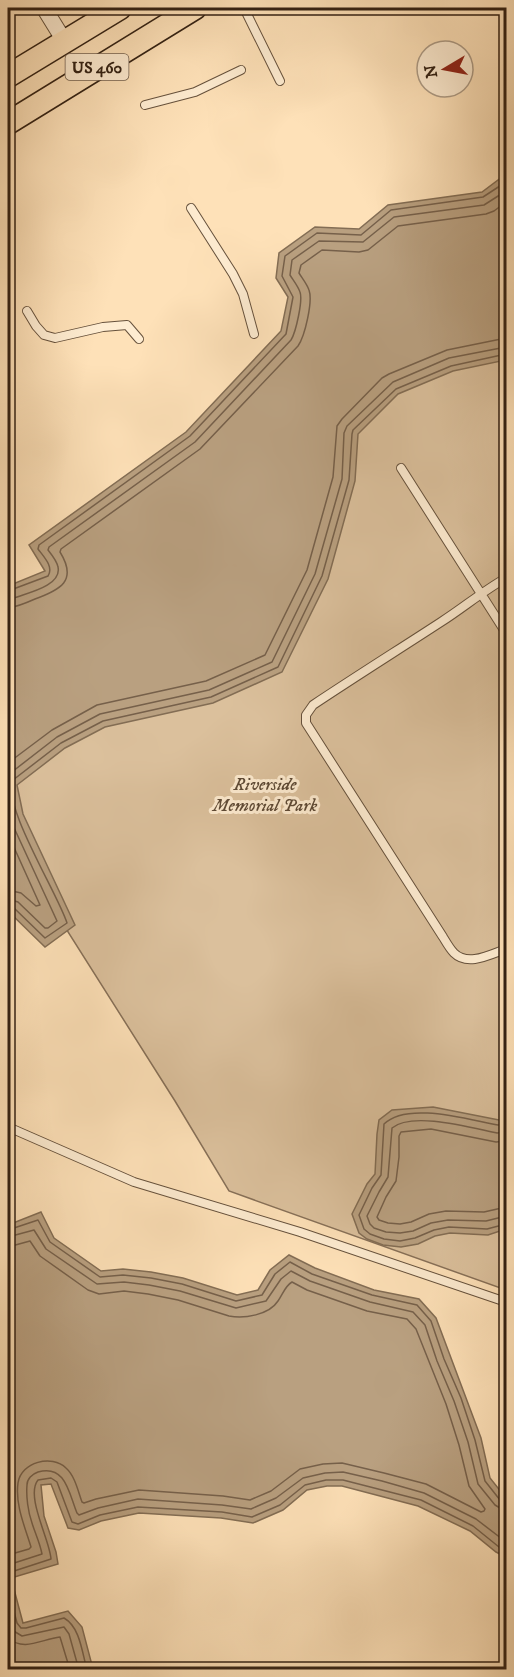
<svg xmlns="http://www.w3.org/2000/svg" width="514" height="1677" font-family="'IM FELL DW Pica',serif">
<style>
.green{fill:#dbc09c;stroke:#877058;stroke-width:1.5}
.water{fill:#b9a080;stroke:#836d54;stroke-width:1.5}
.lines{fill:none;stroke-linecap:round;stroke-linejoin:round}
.shore{stroke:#76604a;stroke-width:1.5}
.lane-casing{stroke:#66513c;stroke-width:10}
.street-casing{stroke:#66513c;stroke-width:17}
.primary-casing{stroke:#332113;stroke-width:25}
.lane{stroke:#feecd1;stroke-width:8}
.street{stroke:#feecd1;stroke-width:15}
.primary{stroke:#fee1b8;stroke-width:22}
.labels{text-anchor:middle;stroke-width:6;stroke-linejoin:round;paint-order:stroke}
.shield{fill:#feecd1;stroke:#705e4c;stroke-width:1.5}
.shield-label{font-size:16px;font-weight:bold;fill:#332113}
.park-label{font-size:18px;font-style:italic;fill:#5d4935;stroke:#feecd1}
</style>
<rect width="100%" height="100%" fill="#fee1b8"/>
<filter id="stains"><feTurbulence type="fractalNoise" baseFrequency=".00333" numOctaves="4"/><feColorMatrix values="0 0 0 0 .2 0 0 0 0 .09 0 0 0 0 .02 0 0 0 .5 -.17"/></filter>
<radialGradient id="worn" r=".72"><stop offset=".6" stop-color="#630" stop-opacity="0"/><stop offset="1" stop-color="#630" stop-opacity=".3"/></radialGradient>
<path class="green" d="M 506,335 L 506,1290 L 229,1191 L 175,1101 L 8,837 L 8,673 L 354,389 Z"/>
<path class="water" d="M 506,174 L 506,360 L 453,371 L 398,394 L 358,434 L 355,481 L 328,579 L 282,672 L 213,703 L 105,727 L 65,748 L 17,785 L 23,814 L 75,925 L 45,947 L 8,911 L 8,586 L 45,571 L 29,545 L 186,432 L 281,331 L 288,297 L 276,278 L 279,253 L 315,227 L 359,229 L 388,205 L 482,192 Z
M 433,1107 L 499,1120 L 506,1119 L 506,1229 L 488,1235 L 450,1233 L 435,1236 L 418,1244 L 401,1247 L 383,1245 L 367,1239 L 359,1233 L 352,1214 L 367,1184 L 375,1174 L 377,1134 L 379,1120 L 392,1110 Z
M 41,1212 L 54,1238 L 101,1271 L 123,1269 L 151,1272 L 183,1278 L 237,1295 L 258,1290 L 270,1270 L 289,1255 L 315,1268 L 374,1290 L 419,1299 L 436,1318 L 481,1438 L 490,1478 L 506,1498 L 506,1557 L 496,1552 L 470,1531 L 418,1506 L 342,1486 L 327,1486 L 307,1490 L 283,1510 L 253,1523 L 221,1518 L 139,1513 L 101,1521 L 79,1530 L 68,1528 L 51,1484 L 41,1485 L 44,1516 L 56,1552 L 58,1564 L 11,1578 L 23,1623 L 68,1611 L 82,1627 L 93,1669 L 8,1669 L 8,1225 Z"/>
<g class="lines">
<path class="shore" d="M 8,591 L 48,576 C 54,567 44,557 38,549 L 39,545 L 190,436 L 286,334 L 293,297 L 282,276 L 285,256 L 317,233 L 361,235 L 391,210 L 483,197 L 506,182
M 8,599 L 14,598 C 27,593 62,586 58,567 C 57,561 52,555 48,550 L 49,547 L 195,442 L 291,340 C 296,332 303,300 300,292 C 298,286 293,280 290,275 L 292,260 L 319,241 L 363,242 L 394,217 L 484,205 L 506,191
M 8,608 C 17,607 26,603 35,599 C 60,590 78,581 60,552 L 61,549 L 200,449 L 298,346 C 305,336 313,301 309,290 C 307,284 302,278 299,273 L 301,265 L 322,250 L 359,252 L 368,250 L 398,226 L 486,214 L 494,211 L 506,202
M 8,763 L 52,730 L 97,705 L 206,681 L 265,655 L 307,570 L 333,477 L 337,426 L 342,419 L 382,378 L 389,374 L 447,350 L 506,338
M 8,775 L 57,737 L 100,714 L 209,690 L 272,662 L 315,574 L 342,479 L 344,433 L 347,426 L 393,382 L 449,358 L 506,347
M 8,807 L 10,819 L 57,921 L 48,928 L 45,928 L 18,902 L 8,899
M 8,834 L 40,905 L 36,906 L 21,893 L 8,890
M 8,907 L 14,908 L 45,938 L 67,923 C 58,894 1,804 13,780 L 61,743 L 103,721 L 211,697 L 278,667 L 322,576 L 349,480 L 352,434 L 353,430 L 396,389 L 451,366 L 506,354
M 506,1125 L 498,1125 C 469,1120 407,1101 384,1124 L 381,1175 L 372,1188 L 359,1215 L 364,1229 L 370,1234 L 384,1239 L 400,1241 L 415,1238 L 434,1230 L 449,1227 L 487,1229 L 506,1224
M 506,1132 L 497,1133 C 472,1128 412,1111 392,1128 L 388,1177 L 379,1192 L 367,1216 L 370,1224 L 374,1228 L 386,1232 L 400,1233 L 413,1231 L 431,1223 L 448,1220 L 486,1221 L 506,1216
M 506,1141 L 496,1142 L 431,1129 L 401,1132 L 399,1136 L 399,1157 L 396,1181 L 386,1197 L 377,1217 L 379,1220 L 388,1223 L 400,1224 L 411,1222 L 429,1214 L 446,1211 L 484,1212 L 506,1207
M 8,1230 L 38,1220 L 50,1242 L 100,1277 L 123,1275 L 151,1278 L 182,1284 L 236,1301 L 262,1295 L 275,1274 L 290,1262 L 312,1274 L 372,1295 L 417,1305 L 431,1321 L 444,1359 L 461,1398 L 475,1440 L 485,1481 L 500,1500 L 506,1502
M 8,1237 L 34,1230 L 46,1249 L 97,1284 L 124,1282 L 149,1285 L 180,1291 L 236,1308 L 266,1301 L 281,1279 L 291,1271 L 310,1281 L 370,1302 L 413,1312 L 425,1325 L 437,1361 L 454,1401 L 468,1442 L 478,1484 L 495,1505 L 500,1508 L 506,1509
M 8,1247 L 30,1241 L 40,1256 L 88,1290 L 99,1294 L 124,1291 L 148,1294 L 178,1300 L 229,1316 C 244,1319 269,1315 278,1301 C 283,1294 285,1286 292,1282 L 307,1290 L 367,1311 L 407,1319 L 416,1329 L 446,1404 L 459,1445 L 469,1486 L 485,1509 L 484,1511 L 481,1512 L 426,1484 L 384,1473 L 342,1463 L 323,1464 L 300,1469 L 271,1491 L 250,1500 L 223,1496 L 139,1490 L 96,1499 L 84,1503 L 82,1502 C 78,1491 75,1476 66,1468 C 52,1454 21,1462 18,1483 C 15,1505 25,1527 31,1547 L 29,1549 L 8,1555
M 8,1565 L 42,1554 C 40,1543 35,1533 32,1523 C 28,1512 26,1496 27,1485 C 27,1479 32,1474 38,1472 C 66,1464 69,1494 77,1513 L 79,1515 L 98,1508 L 138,1499 L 222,1505 L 251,1509 L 276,1498 L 303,1478 L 325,1473 L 343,1472 L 382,1481 L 424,1493 L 476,1519 L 506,1542
M 8,1573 L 51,1559 C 50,1540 25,1496 38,1480 L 51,1478 L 57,1482 L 72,1522 L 78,1524 L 100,1515 L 138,1507 L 222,1512 L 252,1517 L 280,1505 L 305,1485 L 326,1480 L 343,1480 L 421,1500 L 473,1526 L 499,1547 L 506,1551
M 8,1588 L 17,1623 L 21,1628 L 26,1628 L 64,1618 C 80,1627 82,1652 87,1670
M 8,1617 L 12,1630 L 22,1636 L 64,1627 L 69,1634 L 79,1670
M 8,1638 C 24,1652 42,1639 60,1637 L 70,1670"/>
<g class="lane-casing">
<path id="lane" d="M 244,8 L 280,81
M 145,105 L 195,92 L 241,70
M 191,208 L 233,274 L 243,294 L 254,334
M 27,311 L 36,326 L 44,335 L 55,338 L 103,327 L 127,325 L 139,339
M 401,468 L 506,633
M 506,578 C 483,591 463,608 441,622 C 398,650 355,677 313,705 L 306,715 L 306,723 L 443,937 C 446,942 450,949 454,953 C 468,967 491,954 506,949
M 8,1127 L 134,1182 L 300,1232 L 506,1302"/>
</g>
<g class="street-casing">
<path id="street" d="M 44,8 L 65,42"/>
</g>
<g class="primary-casing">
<path id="primary" d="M 8,76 L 120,8
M 8,123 L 195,8"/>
</g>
<use href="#lane" class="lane"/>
<use href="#street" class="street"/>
<use href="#primary" class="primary"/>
</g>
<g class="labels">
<rect class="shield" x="65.5" y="54" width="63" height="26" rx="4.5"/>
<g class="shield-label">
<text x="97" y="73">US 460</text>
</g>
<g class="park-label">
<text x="265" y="790">Riverside<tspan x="265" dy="21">Memorial Park</tspan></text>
</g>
</g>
<rect width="514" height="1677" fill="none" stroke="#fee1b8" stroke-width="30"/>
<rect x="9" y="9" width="496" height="1659" fill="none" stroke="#332113" stroke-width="3"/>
<rect x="15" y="15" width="484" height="1647" fill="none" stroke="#332113" stroke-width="1.5"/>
<g transform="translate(445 69) rotate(260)"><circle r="28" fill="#feecd1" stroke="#ad9b85" stroke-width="1.5"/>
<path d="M0-4.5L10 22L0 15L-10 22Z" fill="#8f2418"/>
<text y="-9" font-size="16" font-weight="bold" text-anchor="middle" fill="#332113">N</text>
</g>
<rect width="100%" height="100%" filter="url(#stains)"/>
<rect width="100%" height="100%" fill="url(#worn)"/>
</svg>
